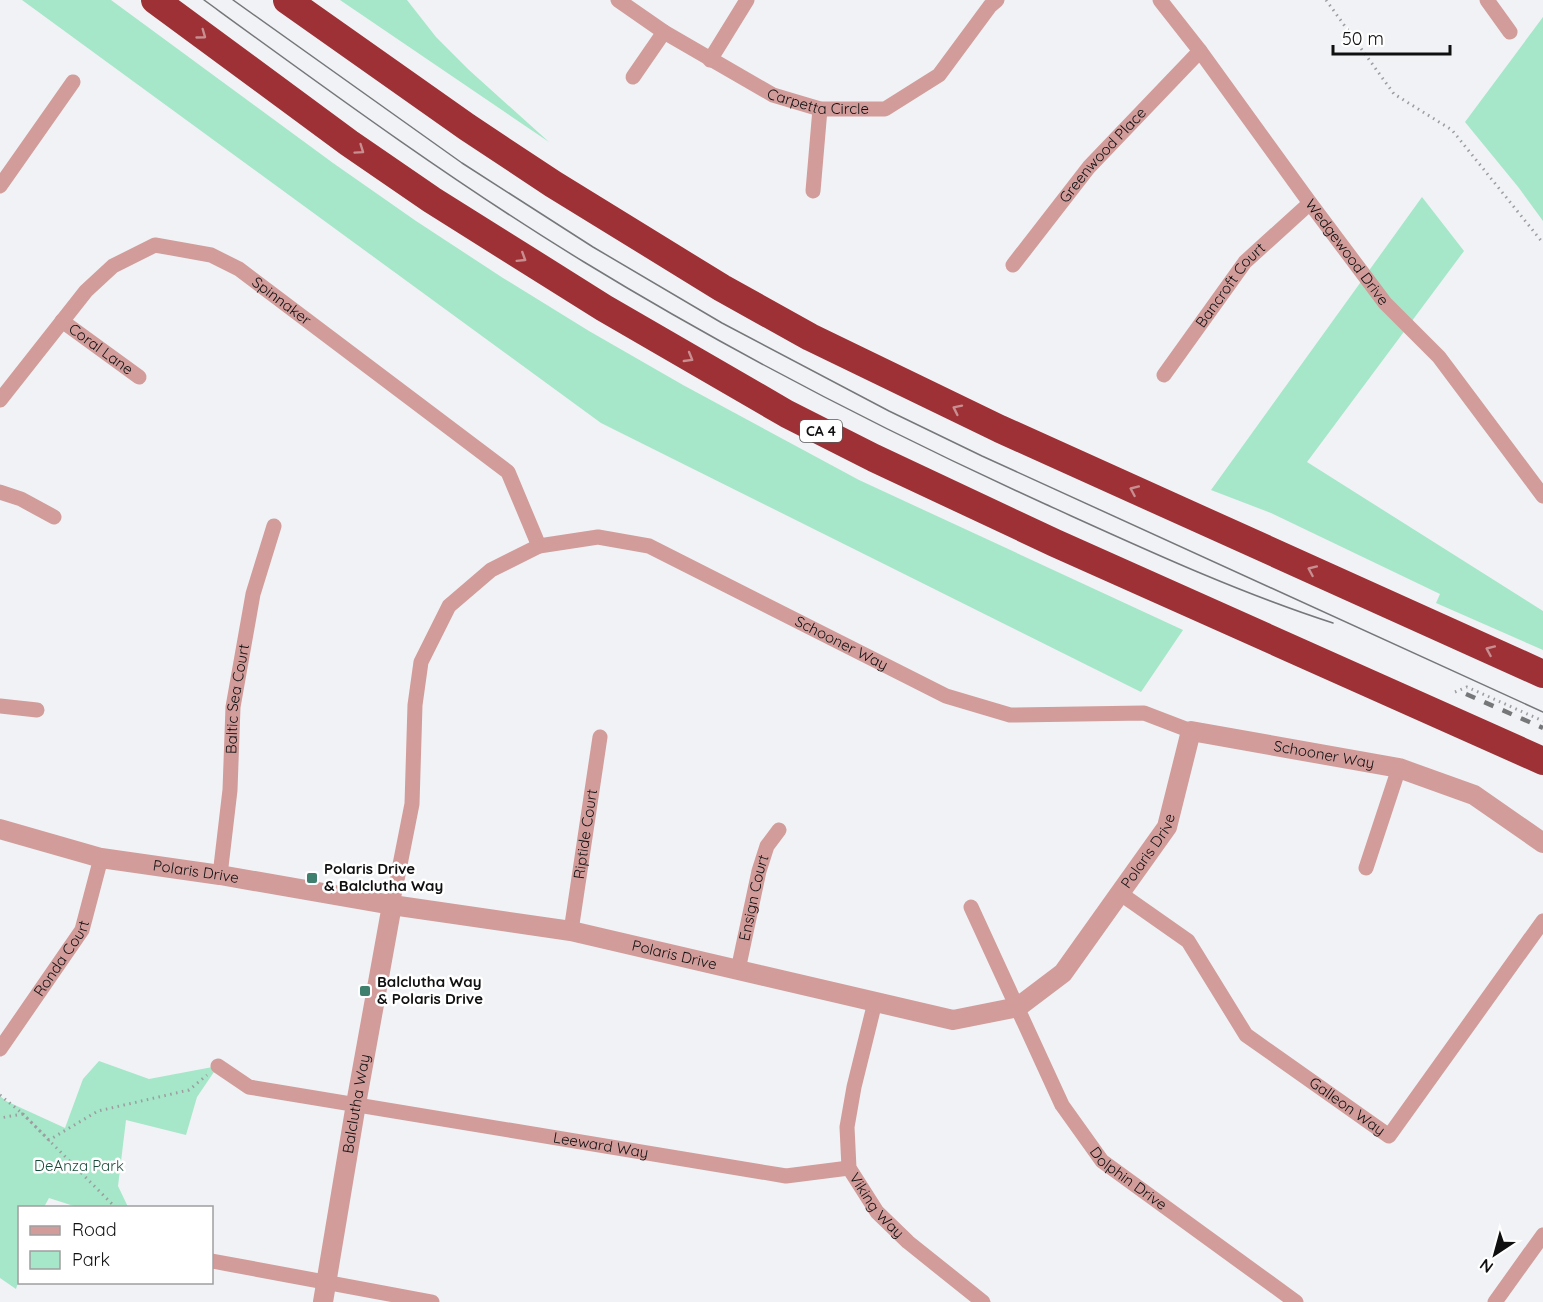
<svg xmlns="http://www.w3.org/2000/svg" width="1543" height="1302" font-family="Quicksand,sans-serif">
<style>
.green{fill:#a5e7c8}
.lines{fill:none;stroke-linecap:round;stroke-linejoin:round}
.path{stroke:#9c9da0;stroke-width:3;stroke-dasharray:1.5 4.5;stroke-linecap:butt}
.minor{stroke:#d19c9a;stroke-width:15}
.tertiary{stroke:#d19c9a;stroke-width:20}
.motorway{stroke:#9d3136;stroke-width:28}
.tram{stroke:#767779;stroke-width:1.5}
.rail{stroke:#767779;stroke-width:4.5;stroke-dasharray:10 10;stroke-linecap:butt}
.oneway{stroke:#c98e90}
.poi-dot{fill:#3f7f6e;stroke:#fff;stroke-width:2}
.labels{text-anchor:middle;stroke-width:5;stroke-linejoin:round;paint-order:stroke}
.shield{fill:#fff;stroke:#585858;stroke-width:1.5}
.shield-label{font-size:14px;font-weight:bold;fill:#101011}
.street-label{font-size:15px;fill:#101011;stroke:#fff}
.poi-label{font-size:15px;font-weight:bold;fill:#101011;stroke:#fff;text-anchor:start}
.park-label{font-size:15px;fill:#164c37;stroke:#fff}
</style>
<rect width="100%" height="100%" fill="#f0f2f5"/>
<path class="green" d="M 22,0 L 111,0 L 333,163 L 416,221 L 503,278 L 589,331 L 683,385 L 859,480 L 1183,630 L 1141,692 L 601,423 Z
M 340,0 L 407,0 L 436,37 L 469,70 L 549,142 Z
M 1543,17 L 1543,221 L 1519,188 L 1465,122 Z
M 1422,197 L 1464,251 L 1307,462 L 1543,611 L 1543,650 L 1436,603 L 1440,594 L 1271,513 L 1211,490 Z
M 99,1061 L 149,1079 L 218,1066 L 197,1097 L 186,1135 L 126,1120 L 118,1186 L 128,1207 L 77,1207 L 49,1198 L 44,1207 L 20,1208 L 20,1276 L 16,1289 L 0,1278 L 0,1096 L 6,1101 L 65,1128 L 83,1079 Z"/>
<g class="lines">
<path class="path" d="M 1326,0 L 1394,94 L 1452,130 L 1543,243
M 1455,692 L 1467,687 L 1543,721
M 0,1095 L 23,1114 L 0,1118
M 116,1208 L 23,1114 L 49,1140 L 98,1111 L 189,1090 L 207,1075"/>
<g class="minor">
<path id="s1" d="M 618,0 L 664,32 L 773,95 L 820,109 L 885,109 L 939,75 L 990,6 L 997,0"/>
<path id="s2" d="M 1160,0 L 1200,51 L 1310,203 L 1385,303 L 1439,357 L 1543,496"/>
<path d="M 1487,0 L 1510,32"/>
<path d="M 710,60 L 747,0"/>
<path d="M 633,77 L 664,32"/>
<path d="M 0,186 L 73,82"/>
<path d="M 813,191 L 820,109"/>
<path id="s3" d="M 1013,265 L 1089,167 L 1200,51"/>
<path id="s4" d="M 62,321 L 139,377"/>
<path id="s5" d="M 1164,375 L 1245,262 L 1310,203"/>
<path id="s6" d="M 0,400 L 86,291 L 113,266 L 155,245 L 211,255 L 239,269 L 508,472 L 539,546"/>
<path d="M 0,492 L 21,499 L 54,517"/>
<path d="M 0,706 L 37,710"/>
<path d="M 1366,868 L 1399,768"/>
<path id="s7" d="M 220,875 L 230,790 L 233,707 L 253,594 L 274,526"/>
<path id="s8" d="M 1121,894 L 1188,941 L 1246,1035 L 1389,1136 L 1543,921"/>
<path id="s9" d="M 392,905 L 412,804 L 415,705 L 421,662 L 449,606 L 491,570 L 539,546 L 598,537 L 649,546 L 946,696 L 1010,715 L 1144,713 L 1191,731"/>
<path id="s10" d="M 971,907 L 1062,1105 L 1102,1161 L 1296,1302"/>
<path id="s11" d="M 571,931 L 600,737"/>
<path id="s12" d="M 738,970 L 759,871 L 767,846 L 779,830"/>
<path id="s13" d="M 875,1002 L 854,1087 L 847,1127 L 849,1168 L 877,1212 L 908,1242 L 983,1302"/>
<path id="s14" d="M 0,1049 L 82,930 L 101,858"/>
<path id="s15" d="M 218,1066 L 249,1087 L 786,1176 L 849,1168"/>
<path d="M 212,1261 L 432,1302"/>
<path d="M 1495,1302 L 1543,1235"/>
</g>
<g class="tertiary">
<path id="s16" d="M 0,829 L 101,858 L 220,875 L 392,905 L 571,931 L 953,1020 L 1018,1007 L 1063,973 L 1167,827 L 1191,731 L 1399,768 L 1474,795 L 1543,843"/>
<path id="s17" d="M 323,1302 L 356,1104 L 392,905"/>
</g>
<path class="motorway" d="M 155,0 L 349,143 L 432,200 L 604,308 L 787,414 L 874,458 L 1055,543 L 1543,761
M 287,0 L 467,127 L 553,184 L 722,288 L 810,337 L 1000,429 L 1543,674"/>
<path class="tram" d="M 204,0 C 329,91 453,182 584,262 C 733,353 887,432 1045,504 C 1140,547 1234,591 1333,623
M 233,0 L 462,163 L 593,247 L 722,323 L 889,411 L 982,456 L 1543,712"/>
<path class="rail" d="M 1466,694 L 1543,728"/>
</g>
<defs><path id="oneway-chevron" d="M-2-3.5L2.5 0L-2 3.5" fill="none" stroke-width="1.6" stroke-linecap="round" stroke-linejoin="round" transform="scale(1.5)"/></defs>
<g class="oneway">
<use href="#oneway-chevron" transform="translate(202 35) rotate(36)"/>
<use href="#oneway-chevron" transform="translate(360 150) rotate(35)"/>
<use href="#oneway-chevron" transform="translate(522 258) rotate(32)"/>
<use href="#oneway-chevron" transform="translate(689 358) rotate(30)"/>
<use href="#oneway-chevron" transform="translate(957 409) rotate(-154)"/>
<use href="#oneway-chevron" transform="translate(1134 490) rotate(-156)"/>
<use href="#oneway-chevron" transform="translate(1312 570) rotate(-156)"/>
<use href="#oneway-chevron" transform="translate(1490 650) rotate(-156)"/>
</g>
<g class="poi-dot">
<rect x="306" y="872" width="12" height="12" rx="3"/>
<rect x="359" y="985" width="12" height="12" rx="3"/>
</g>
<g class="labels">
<rect class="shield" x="800" y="420" width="42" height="22" rx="4.5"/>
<g class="shield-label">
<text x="821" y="436">CA 4</text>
</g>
<g class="street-label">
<text dy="5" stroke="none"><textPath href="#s1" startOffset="228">Carpetta Circle</textPath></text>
<text dy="5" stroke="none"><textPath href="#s3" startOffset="142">Greenwood Place</textPath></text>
<text dy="5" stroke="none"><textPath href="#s2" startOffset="314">Wedgewood Drive</textPath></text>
<text dy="5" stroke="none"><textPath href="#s5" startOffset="112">Bancroft Court</textPath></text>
<text dy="5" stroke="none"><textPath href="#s6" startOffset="364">Spinnaker</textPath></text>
<text dy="5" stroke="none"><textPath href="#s4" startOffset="48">Coral Lane</textPath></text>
<text dy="5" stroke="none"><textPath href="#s9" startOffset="744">Schooner Way</textPath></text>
<text dy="5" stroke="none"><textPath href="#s7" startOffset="177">Baltic Sea Court</textPath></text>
<text dy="5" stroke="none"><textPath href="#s16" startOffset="1509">Schooner Way</textPath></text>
<text dy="5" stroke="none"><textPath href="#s11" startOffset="98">Riptide Court</textPath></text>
<text dy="5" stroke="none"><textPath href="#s16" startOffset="1245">Polaris Drive</textPath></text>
<text dy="5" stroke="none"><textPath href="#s16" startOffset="201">Polaris Drive</textPath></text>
<text dy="5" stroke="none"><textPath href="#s12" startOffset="74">Ensign Court</textPath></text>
<text dy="5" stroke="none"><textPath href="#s16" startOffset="687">Polaris Drive</textPath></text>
<text dy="5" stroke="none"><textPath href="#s14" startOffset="110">Ronda Court</textPath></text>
<text dy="5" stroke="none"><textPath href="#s17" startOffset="201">Balclutha Way</textPath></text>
<text dy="5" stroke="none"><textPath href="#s8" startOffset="316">Galleon Way</textPath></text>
<text dy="5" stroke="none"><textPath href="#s15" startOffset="394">Leeward Way</textPath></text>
<text dy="5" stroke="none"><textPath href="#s10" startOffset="318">Dolphin Drive</textPath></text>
<text dy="5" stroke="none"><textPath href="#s13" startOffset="216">Viking Way</textPath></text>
</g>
<g class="poi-label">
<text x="324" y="874">Polaris Drive<tspan x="324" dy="17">&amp; Balclutha Way</tspan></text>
<text x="377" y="987">Balclutha Way<tspan x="377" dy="17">&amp; Polaris Drive</tspan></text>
</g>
<g class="park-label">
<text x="79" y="1171">DeAnza Park</text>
</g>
</g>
<rect x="18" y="1206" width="195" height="78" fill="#ffffff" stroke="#9f9fa0" stroke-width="1.5"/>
<rect x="30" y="1226" width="30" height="9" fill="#d19c9a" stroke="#9f9fa0" stroke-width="1.5"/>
<text x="72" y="1236" font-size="18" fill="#101011">Road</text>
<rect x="30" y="1251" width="30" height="18" fill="#a5e7c8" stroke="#9f9fa0" stroke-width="1.5"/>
<text x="72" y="1266" font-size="18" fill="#101011">Park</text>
<g transform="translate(1495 1254) rotate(216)" stroke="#ffffff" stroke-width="4.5" paint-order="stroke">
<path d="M0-4.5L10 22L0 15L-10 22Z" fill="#101011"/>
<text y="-9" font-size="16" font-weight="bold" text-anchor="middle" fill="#101011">N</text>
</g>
<path d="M1333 45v9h117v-9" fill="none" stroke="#101011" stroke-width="3"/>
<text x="1342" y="45" font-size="18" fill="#101011" stroke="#ffffff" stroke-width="4.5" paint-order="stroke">50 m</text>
</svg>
